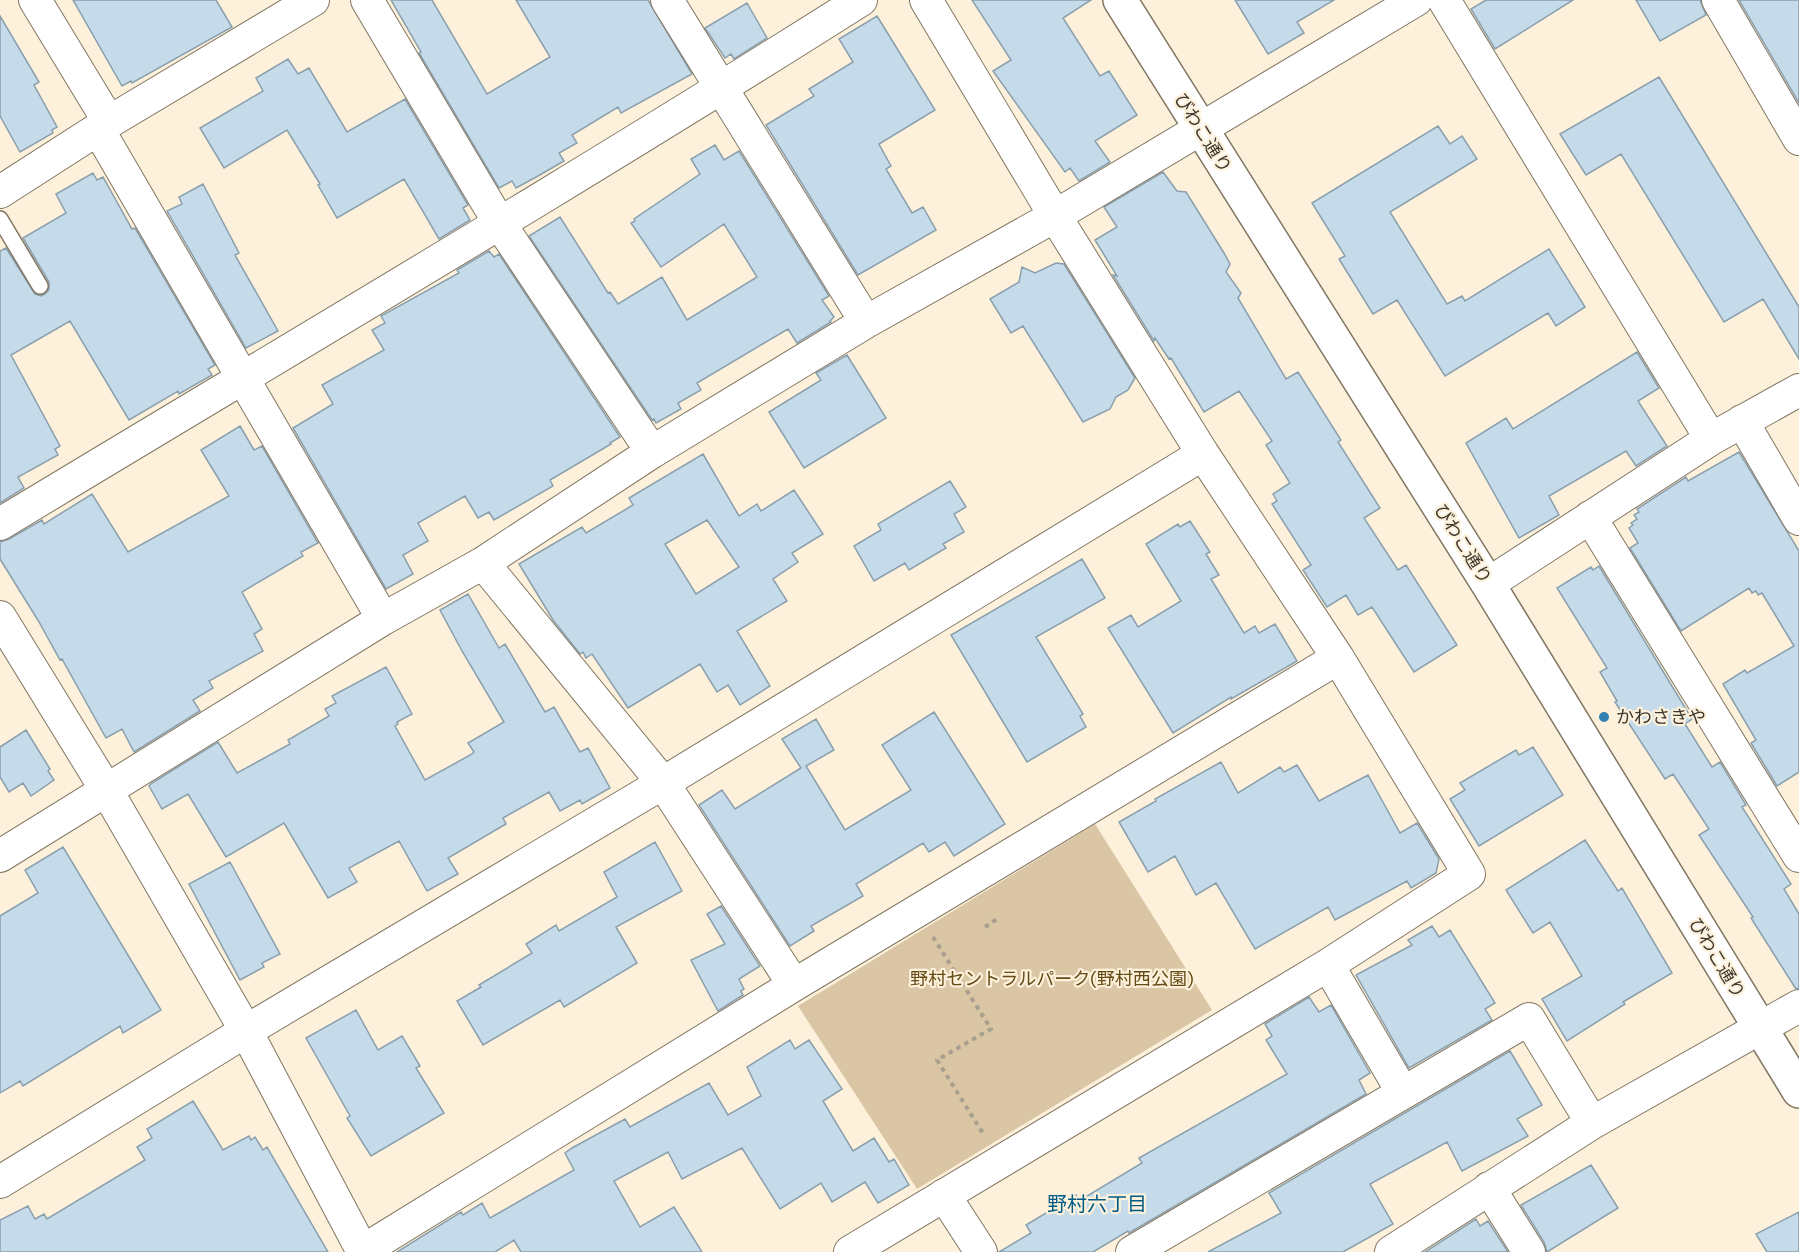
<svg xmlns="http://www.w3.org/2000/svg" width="1799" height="1252" font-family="'DM Sans','Noto Sans JP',sans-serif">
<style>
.green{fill:#dac6a4}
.building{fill:#c5dbea;stroke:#8a9fad;stroke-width:1.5;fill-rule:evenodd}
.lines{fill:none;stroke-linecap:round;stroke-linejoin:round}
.service-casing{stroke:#817662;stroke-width:18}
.minor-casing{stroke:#817662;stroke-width:34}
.tertiary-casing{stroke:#817662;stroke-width:36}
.path{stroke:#a89f8f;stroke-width:4;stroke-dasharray:4.5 4.5;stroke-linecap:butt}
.service{stroke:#fff;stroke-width:15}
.minor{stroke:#fff;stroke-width:32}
.tertiary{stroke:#fff;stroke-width:33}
.poi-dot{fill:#2f82b2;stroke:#fdf1db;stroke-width:2}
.labels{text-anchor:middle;stroke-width:4.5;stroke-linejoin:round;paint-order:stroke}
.street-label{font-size:18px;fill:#3c372f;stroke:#fdf1db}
.poi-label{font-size:18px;fill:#3c372f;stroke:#fdf1db;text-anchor:start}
.park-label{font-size:18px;fill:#644a15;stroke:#fdf1db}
.neighbourhood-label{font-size:20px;fill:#005b85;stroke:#fdf1db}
</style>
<rect width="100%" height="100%" fill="#fdf1db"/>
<path class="green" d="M 1095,824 L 1212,1010 L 917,1189 L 798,1006 Z"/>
<path class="building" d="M 73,0 L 216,0 L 232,27 L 132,83 L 131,81 L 122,86 Z
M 391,0 L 432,0 L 487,94 L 550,57 L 516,0 L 648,0 L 692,74 L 621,113 L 618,107 L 572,135 L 577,143 L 559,153 L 564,161 L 538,176 L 516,188 L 512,181 L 499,188 L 419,53 L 421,52 Z
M 972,0 L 1091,0 L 1063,18 L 1100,76 L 1109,71 L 1137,115 L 1095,141 L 1110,162 L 1079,181 L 1070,168 L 1065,172 L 993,71 L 1011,60 Z
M 1235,0 L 1334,0 L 1297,22 L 1304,33 L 1268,54 Z
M 1486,0 L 1573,0 L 1495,49 L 1471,9 Z
M 1636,0 L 1700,0 L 1706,15 L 1660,41 Z
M 1739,0 L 1799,0 L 1799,103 Z
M 747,3 L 767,38 L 734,59 L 731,54 L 725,58 L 705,28 Z
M 0,16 L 39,82 L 34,85 L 57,127 L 52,130 L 53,133 L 20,152 L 0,116 Z
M 877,16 L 935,110 L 879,144 L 891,166 L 886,169 L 912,213 L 923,207 L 936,230 L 858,275 L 766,125 L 814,96 L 809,89 L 853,62 L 839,39 Z
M 288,59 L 298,74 L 309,68 L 347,132 L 405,99 L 468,205 L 463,208 L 470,220 L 439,239 L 404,179 L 337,218 L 318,185 L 320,184 L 287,130 L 224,168 L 200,128 L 263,91 L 256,78 Z
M 1659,77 L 1799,307 L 1799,359 L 1763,299 L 1724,322 L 1621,154 L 1586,175 L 1560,134 Z
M 1438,126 L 1450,144 L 1462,136 L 1477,159 L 1390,212 L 1447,304 L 1462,296 L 1465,301 L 1549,249 L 1585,307 L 1556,326 L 1548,313 L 1445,376 L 1397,300 L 1373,314 L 1339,259 L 1345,256 L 1312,203 Z
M 715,145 L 724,160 L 739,151 L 829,296 L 822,300 L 834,317 L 830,321 L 831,322 L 797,343 L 788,329 L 697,383 L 701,390 L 678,403 L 681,409 L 656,423 L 654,419 L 652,420 L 529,236 L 560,217 L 608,293 L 610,292 L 618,304 L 662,277 L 687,320 L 757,277 L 724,224 L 661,267 L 631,223 L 635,221 L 634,219 L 700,174 L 691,159 Z
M 1163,172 L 1177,191 L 1186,192 L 1224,253 L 1230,264 L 1226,272 L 1241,293 L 1238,298 L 1286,379 L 1298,372 L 1341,440 L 1338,442 L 1380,508 L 1364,518 L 1398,570 L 1406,565 L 1457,645 L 1414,672 L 1372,607 L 1358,615 L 1346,595 L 1327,607 L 1303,570 L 1311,565 L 1272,504 L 1277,501 L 1273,494 L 1290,483 L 1266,445 L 1272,441 L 1239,391 L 1204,412 L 1171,358 L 1169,359 L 1155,338 L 1154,341 L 1113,275 L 1117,276 L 1095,240 L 1117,227 L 1104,207 Z
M 93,173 L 97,180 L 103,177 L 132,229 L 135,228 L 215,365 L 208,369 L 212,375 L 179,394 L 178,391 L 129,420 L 70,321 L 11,355 L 60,446 L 55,449 L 58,455 L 18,477 L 24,488 L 0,503 L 0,251 L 6,248 L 35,294 L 41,296 L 45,294 L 49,290 L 49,282 L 23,238 L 66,213 L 56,194 Z
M 203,184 L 239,253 L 235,255 L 278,331 L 246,348 L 167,211 L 182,204 L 179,197 Z
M 489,251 L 494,257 L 499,254 L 620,437 L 610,443 L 611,444 L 550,480 L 553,486 L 494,520 L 489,512 L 478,518 L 465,496 L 418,523 L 428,541 L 403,555 L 413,574 L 386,589 L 293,428 L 333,404 L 322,385 L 384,350 L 372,330 L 385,323 L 381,316 L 459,273 L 457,270 Z
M 1056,263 L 1064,264 L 1135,378 L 1128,390 L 1116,397 L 1110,409 L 1083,422 L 1023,326 L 1011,333 L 990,299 L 1019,282 L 1022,267 L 1035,273 Z
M 1637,352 L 1659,388 L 1638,401 L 1667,446 L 1636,466 L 1626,451 L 1549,496 L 1559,515 L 1519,538 L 1466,443 L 1506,418 L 1513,429 Z
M 847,355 L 886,418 L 804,468 L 769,412 L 821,380 L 816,373 Z
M 240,426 L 254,450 L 262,446 L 318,543 L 301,552 L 303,556 L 242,592 L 262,629 L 254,634 L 263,651 L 209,681 L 213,688 L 193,700 L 200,711 L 134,752 L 122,729 L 106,738 L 62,659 L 60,660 L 39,622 L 0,559 L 0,542 L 9,539 L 42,520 L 44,524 L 92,494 L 128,552 L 229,496 L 201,450 Z
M 1739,452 L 1799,551 L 1799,772 L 1777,786 L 1751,743 L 1756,740 L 1723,684 L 1745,670 L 1747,673 L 1794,646 L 1762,593 L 1758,595 L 1756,591 L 1752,593 L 1749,588 L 1681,631 L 1630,548 L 1638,543 L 1629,528 L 1633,525 L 1631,523 L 1637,519 L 1634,515 L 1639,512 L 1637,509 L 1686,477 L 1688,481 Z
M 703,454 L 739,516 L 757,504 L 761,511 L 794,490 L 823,534 L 792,553 L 798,562 L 773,579 L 787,601 L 737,631 L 770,686 L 740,705 L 728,685 L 717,692 L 700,664 L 628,708 L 592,654 L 586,658 L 583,652 L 580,654 L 553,620 L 519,564 L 582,527 L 586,533 L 633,505 L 629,498 ZM 707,520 L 739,567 L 696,594 L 665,544 Z
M 950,481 L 966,507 L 954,514 L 964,532 L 943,544 L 946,548 L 909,570 L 905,563 L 874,581 L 854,546 L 881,530 L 878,524 Z
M 1190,521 L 1210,552 L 1206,554 L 1219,575 L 1211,579 L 1244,633 L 1255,626 L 1259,633 L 1275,624 L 1297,661 L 1231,699 L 1231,697 L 1173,733 L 1108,628 L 1131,615 L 1138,627 L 1181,601 L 1146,544 L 1178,524 L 1180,527 Z
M 1082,559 L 1105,598 L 1036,637 L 1083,714 L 1080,716 L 1086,727 L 1027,762 L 951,635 Z
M 1599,566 L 1692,719 L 1685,724 L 1712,767 L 1720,762 L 1746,805 L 1742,807 L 1791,884 L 1784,889 L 1799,914 L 1799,988 L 1796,989 L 1751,918 L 1753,917 L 1699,835 L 1709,829 L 1673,774 L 1665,779 L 1615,702 L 1617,701 L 1600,672 L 1607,668 L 1557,588 L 1591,567 L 1593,570 Z
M 468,594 L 499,648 L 505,644 L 545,712 L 554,707 L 580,752 L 588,748 L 610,788 L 582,804 L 580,800 L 560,811 L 549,792 L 503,818 L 506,824 L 448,858 L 458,874 L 427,891 L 399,841 L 349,868 L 357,882 L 328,898 L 284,823 L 226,857 L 188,794 L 162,809 L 149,786 L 152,783 L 218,742 L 237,773 L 290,744 L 288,740 L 329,716 L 325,709 L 336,703 L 332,696 L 386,667 L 412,714 L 397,722 L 398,724 L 395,726 L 425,780 L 472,754 L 474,752 L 468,743 L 504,722 L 462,651 L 440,610 Z
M 934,712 L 1005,824 L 954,856 L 945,842 L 929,852 L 923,843 L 856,884 L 863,896 L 811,926 L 814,931 L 790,946 L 699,805 L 722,790 L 735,809 L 801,768 L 782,739 L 816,719 L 834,750 L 806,766 L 845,830 L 911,790 L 882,745 Z
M 26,730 L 50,769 L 48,771 L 54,780 L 31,796 L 23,783 L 9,792 L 0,777 L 0,747 Z
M 1533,747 L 1563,795 L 1479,846 L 1450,799 L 1465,790 L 1460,783 L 1516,750 L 1519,755 Z
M 1221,762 L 1238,793 L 1280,767 L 1284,772 L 1297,765 L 1319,801 L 1368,775 L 1400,833 L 1417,823 L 1439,859 L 1436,873 L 1411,888 L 1407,881 L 1335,920 L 1328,907 L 1255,949 L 1216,883 L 1196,895 L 1175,856 L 1148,872 L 1119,822 L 1156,801 L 1155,799 Z
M 1585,840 L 1618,891 L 1622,888 L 1672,973 L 1623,1002 L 1625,1004 L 1567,1041 L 1542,999 L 1582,976 L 1550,922 L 1533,933 L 1506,890 Z
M 655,842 L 682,891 L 616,927 L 637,963 L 564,1007 L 560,1000 L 483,1045 L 457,1001 L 481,987 L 479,985 L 532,953 L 526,944 L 556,925 L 559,931 L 617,897 L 604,872 Z
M 63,847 L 161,1010 L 123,1033 L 120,1026 L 23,1086 L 20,1081 L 0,1093 L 0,916 L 38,893 L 25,870 Z
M 230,862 L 280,954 L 262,963 L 264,967 L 240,980 L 189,884 Z
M 721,906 L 760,966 L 739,979 L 744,989 L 741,991 L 743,995 L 718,1011 L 691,960 L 725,944 L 707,914 Z
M 1432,926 L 1439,937 L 1450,930 L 1495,1003 L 1485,1009 L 1492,1020 L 1409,1068 L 1356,975 L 1412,945 L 1408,940 Z
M 1309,997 L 1319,1012 L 1331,1005 L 1370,1073 L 1359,1080 L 1366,1094 L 1129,1233 L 1128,1231 L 1093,1252 L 999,1252 L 1031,1233 L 1026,1225 L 1076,1195 L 1079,1201 L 1142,1163 L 1139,1158 L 1287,1074 L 1266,1040 L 1272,1036 L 1265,1024 Z
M 356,1010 L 378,1050 L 402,1036 L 420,1066 L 416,1068 L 444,1113 L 371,1156 L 347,1118 L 350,1116 L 306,1038 Z
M 790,1040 L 795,1049 L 809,1040 L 842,1089 L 823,1101 L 853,1151 L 874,1138 L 889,1162 L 894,1159 L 909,1185 L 878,1203 L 865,1182 L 832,1202 L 821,1183 L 780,1209 L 742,1148 L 682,1179 L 668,1152 L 614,1181 L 640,1227 L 674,1207 L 702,1252 L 521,1252 L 514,1240 L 495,1252 L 397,1252 L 461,1212 L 463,1215 L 482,1203 L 490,1218 L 574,1170 L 565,1153 L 572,1148 L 625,1119 L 630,1127 L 709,1083 L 728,1115 L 761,1096 L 747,1067 Z
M 1510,1051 L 1542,1105 L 1517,1119 L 1528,1136 L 1462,1171 L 1447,1142 L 1370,1184 L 1393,1224 L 1343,1252 L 1208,1252 L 1281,1213 L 1269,1193 Z
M 193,1101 L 223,1150 L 249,1136 L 251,1140 L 255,1137 L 263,1150 L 267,1147 L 328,1252 L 0,1252 L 0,1220 L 28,1206 L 35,1219 L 44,1214 L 47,1219 L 145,1160 L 137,1147 L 152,1138 L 147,1129 Z
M 1591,1165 L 1618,1208 L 1547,1252 L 1544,1242 L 1521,1205 Z
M 1799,1212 L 1799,1252 L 1767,1252 L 1756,1234 Z
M 1476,1219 L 1480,1226 L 1488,1221 L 1508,1252 L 1425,1252 Z"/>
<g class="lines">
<g class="service-casing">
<path id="service" d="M 0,219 L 40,286"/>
</g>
<g class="minor-casing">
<path id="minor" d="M 35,0 L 109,122
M 367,0 L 500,224 L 652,452
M 667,0 L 866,322
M 1444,0 L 1711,439
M 1718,0 L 1799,139
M 98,129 L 383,619
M 0,192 L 109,122 L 313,0
M 1742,421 L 1799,519
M 1590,517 L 1799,856
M 0,524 C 288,350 577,180 861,0
M 483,563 L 663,783 L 794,985
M 1488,584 L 1711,439 L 1799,390
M 0,617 L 107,791 L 246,1031 L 363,1252
M 0,856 L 383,619 L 483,563 L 652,452 L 866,322 L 1055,216 L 1416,0
M 1328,965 L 1403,1093
M 0,1182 L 246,1031 L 663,783 L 1203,454
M 1489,1188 L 1529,1252
M 944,1195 L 981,1252
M 361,1252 L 794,985 L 1338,658
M 850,1252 L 1328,965 L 1469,874 L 1338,658 L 1203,454 L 1055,216 L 926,0
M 1132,1252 L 1529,1019 L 1592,1123
M 1391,1252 L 1592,1123 L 1799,1006"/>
</g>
<g class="tertiary-casing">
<path id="tertiary" d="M 1120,0 L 1488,584 L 1799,1091"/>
</g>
<path class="path" d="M 985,927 L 997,919
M 933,937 L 991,1029 L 937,1060 L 984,1135"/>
<use href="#service" class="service"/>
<use href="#minor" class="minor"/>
<use href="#tertiary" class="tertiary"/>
</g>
<circle class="poi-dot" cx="1604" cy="717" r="6"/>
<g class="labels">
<g class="street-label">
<text transform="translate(1203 133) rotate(58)" y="6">びわこ通り</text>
<text transform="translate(1463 544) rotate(58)" y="6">びわこ通り</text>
<text transform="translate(1717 958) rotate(59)" y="6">びわこ通り</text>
</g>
<g class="poi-label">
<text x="1616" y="723">かわさきや</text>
</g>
<g class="park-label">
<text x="1052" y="985">野村セントラルパーク(野村西公園)</text>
</g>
<g class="neighbourhood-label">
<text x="1097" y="1211">野村六丁目</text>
</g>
</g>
</svg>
